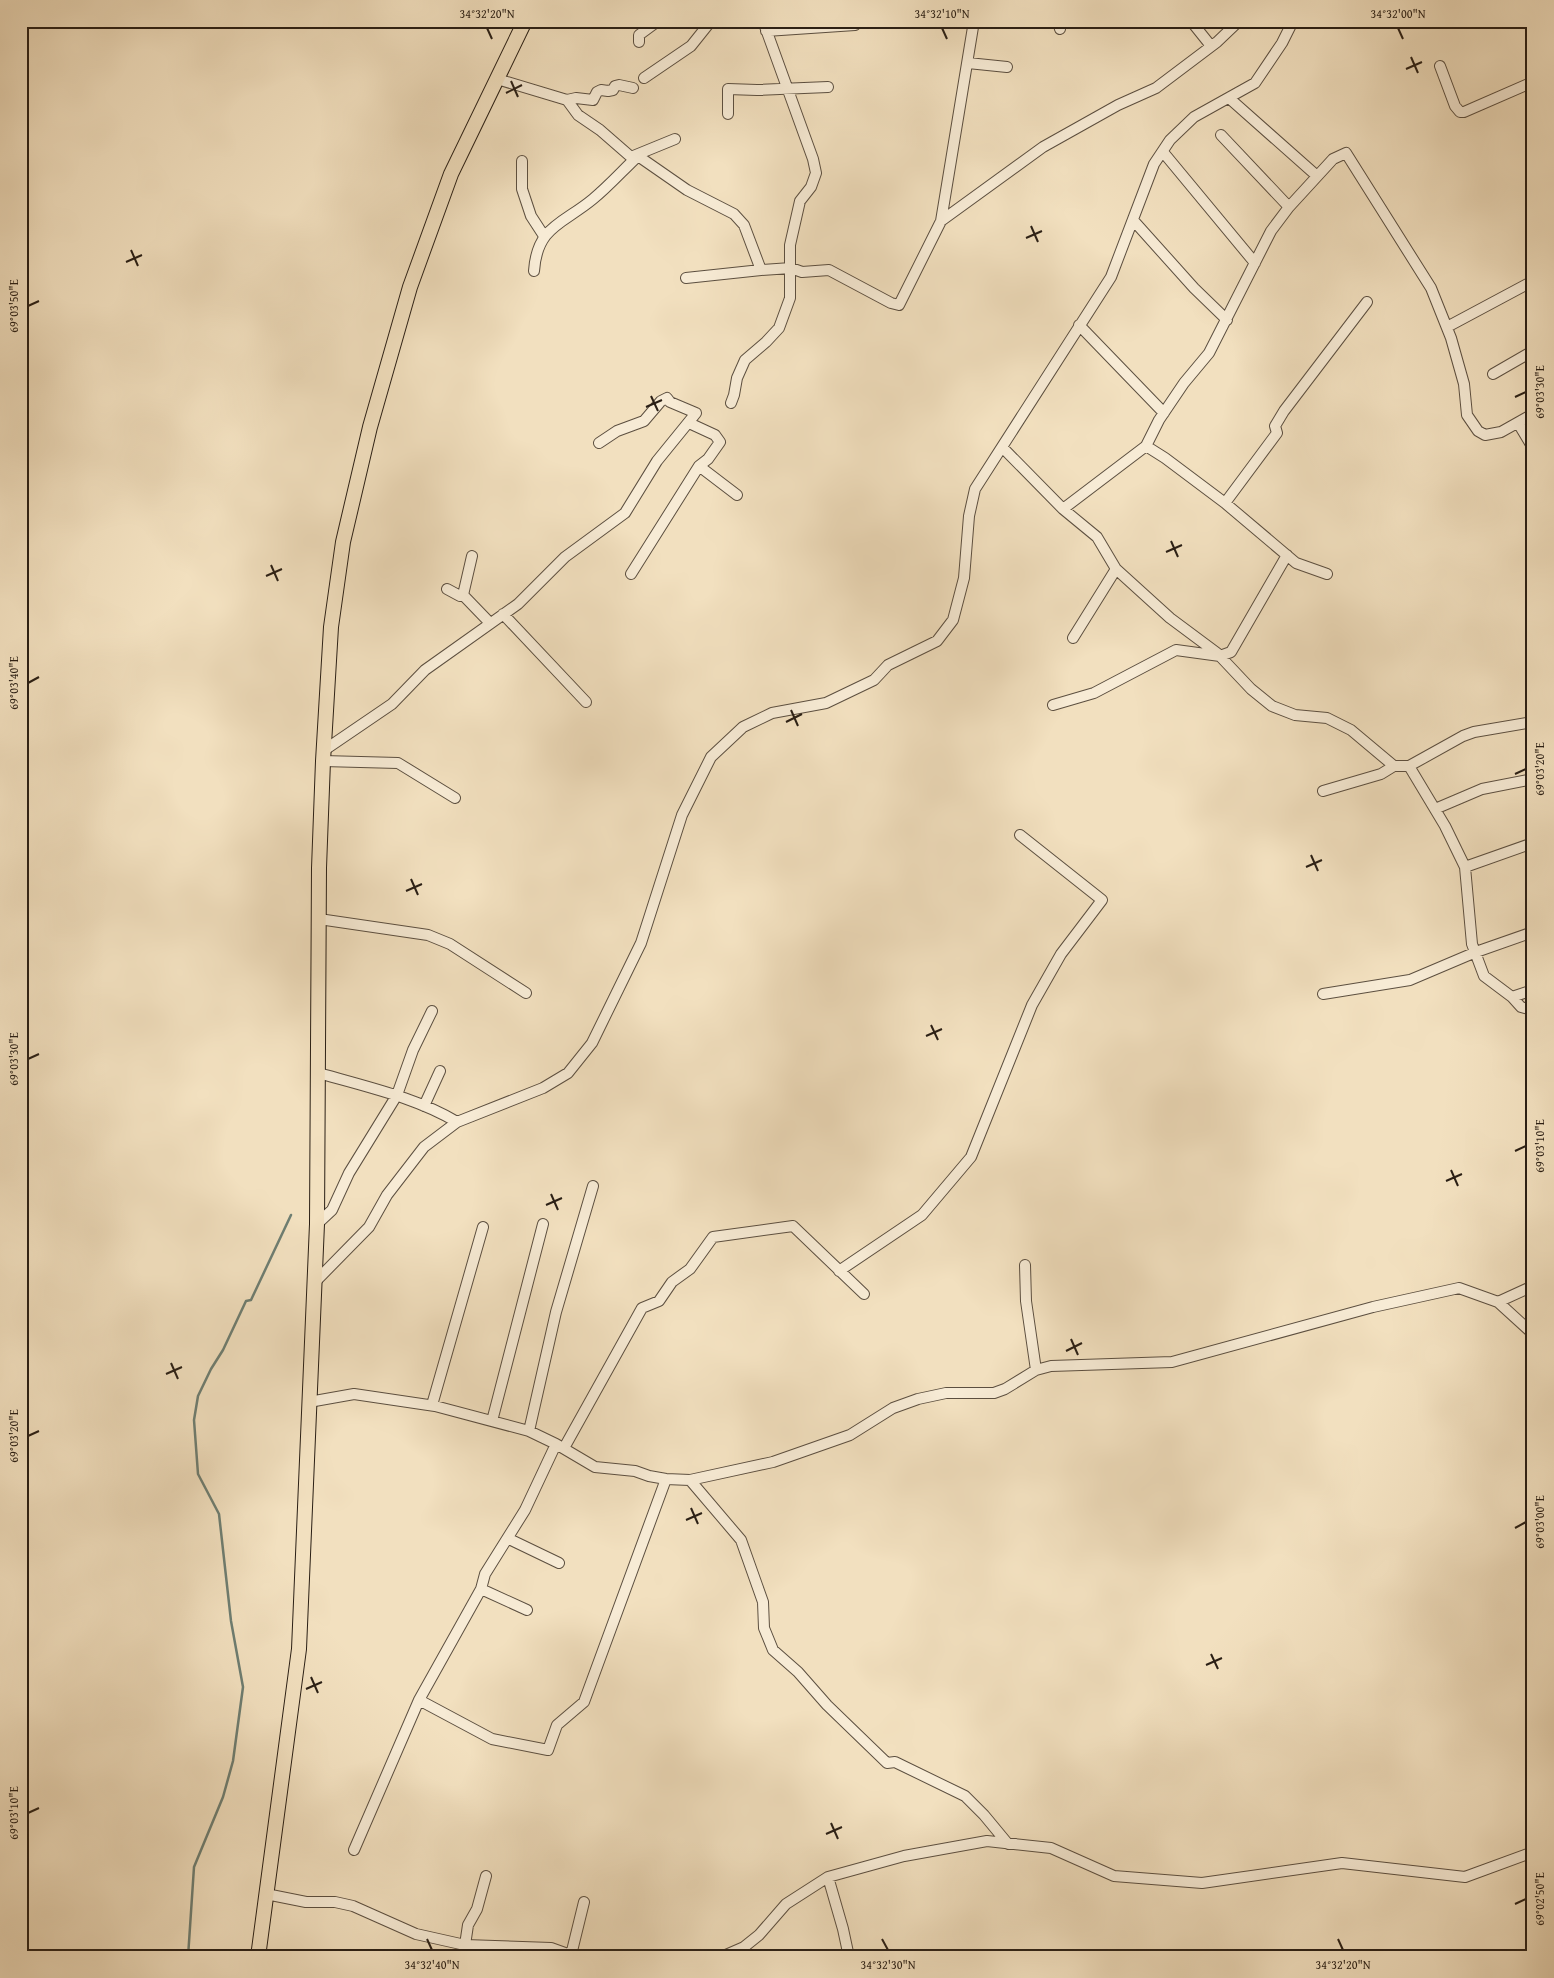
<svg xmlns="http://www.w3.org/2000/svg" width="1554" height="1978" font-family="'Gentium Book Plus',serif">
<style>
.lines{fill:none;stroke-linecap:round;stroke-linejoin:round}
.stream{stroke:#6e7e72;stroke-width:2.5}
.minor-casing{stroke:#5c4f40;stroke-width:12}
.major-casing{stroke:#2a1f15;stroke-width:16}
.minor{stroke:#f7ebd5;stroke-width:10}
.major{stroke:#f2e0bf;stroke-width:14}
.ticks{fill:none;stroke:#2a1f15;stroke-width:2}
.neatline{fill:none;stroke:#2a1f15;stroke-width:2}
.ticks-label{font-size:12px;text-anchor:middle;fill:#2a1f15}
</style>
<rect width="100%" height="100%" fill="#f2e0bf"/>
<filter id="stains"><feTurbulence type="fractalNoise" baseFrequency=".004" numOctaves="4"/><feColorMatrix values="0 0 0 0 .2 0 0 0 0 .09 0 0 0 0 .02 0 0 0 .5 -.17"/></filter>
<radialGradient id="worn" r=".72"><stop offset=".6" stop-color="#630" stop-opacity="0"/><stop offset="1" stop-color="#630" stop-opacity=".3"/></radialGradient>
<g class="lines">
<path class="stream" d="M 188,1957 L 194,1867 L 223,1797 L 233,1761 L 243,1687 L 231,1621 L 219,1514 L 198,1474 L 194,1420 L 198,1396 L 211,1369 L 223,1350 L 246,1301 L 251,1300 L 291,1215"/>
<g class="minor-casing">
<path id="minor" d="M 1058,21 L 1060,29
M 1191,21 L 1211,46
M 766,31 L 855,25 L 857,21
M 639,42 L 639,35 L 658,21
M 968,63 L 1007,67
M 1440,66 L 1455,106 L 1460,112 L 1464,112 L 1533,82
M 644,78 L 691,46 L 711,21
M 497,79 L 567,100 L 578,115 L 600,130 L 631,157 L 675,139
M 1229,98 L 1317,176
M 567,100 L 576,98 L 593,100 L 597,92 L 601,90 L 608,91 L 613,90 L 615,86 L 619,85 L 633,88
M 728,114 L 728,89 L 757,90 L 828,87
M 1221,135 L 1289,207
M 1163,152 L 1255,263
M 638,156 L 687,190 L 734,214 L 744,225 L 761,270
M 522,161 L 522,189 L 531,216 L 544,236
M 1133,220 L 1194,288 L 1227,320
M 941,221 L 1043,147 L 1118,105 L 1156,88 L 1217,42 L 1239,21
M 534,271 C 537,226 563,224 593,199 C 609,186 623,170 638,156
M 686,278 L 761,270 L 791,268 L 802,272 L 829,270 L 891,303 L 899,305 L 941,221 L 974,21
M 1079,325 L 1164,413
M 1447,327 L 1533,281
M 1493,374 L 1533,351
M 731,403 L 734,395 L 737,378 L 745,360 L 766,342 L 779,328 L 790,298 L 790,245 L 800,201 L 811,187 L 816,173 L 813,159 L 763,21
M 1518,423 L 1533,448
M 1146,446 L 1165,458 L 1225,503 L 1296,563 L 1327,574
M 1002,447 L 1063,509 L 1097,537 L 1116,569 L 1170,618 L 1217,653 L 1251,689 L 1272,706 L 1295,715 L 1327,718 L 1351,730 L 1394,766
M 699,466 L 737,495
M 1225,503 L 1277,433 L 1275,426 L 1284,411 L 1367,302
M 1063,509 L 1146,446 L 1159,420 L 1184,383 L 1209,353 L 1271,231 L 1289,207 L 1333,159 L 1346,153 L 1431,288 L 1451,338 L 1464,384 L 1467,415 L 1478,431 L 1485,435 L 1501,432 L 1533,414
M 631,574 L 699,466 L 708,459 L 720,442 L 715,435 L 689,423
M 447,589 L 460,596 L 463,595 L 490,623
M 463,595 L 472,556
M 503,614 L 586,702
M 1073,638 L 1116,569
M 1053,705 L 1094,693 L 1176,650 L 1220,656 L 1231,652 L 1287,555
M 323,751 L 392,704 L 425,670 L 518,604 L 565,557 L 625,513 L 657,461 L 696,413 L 670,402 L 667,398 L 661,401 L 644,421 L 617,431 L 599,443
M 323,761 L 398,763 L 455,798
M 1409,766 L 1445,826 L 1465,867 L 1472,944 L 1484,976 L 1512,997 L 1521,1007 L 1533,1010
M 1323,791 L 1381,774 L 1394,766 L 1409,766 L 1463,736 L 1474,732 L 1533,722
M 1435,809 L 1482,789 L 1533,779
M 1465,867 L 1533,843
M 319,919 L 428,935 L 450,944 L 526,993
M 1323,994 L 1410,980 L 1476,952 L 1533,932
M 1512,997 L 1533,990
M 319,1073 C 366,1087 415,1097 457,1122
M 424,1106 L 440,1071
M 317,1224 L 332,1210 L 349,1173 L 397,1095 L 413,1050 L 432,1011
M 1025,1265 L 1026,1301 L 1036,1370
M 839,1271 L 922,1215 L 971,1157 L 1032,1005 L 1061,954 L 1102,900 L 1020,835
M 315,1282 L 369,1227 L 387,1195 L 424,1147 L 457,1122 L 543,1088 L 568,1073 L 592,1043 L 641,943 L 682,815 L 711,757 L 743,727 L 772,713 L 826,703 L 874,680 L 888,665 L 937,641 L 953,620 L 964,578 L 969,516 L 975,489 L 1111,277 L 1154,164 L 1170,140 L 1194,117 L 1255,83 L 1282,43 L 1293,21
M 1498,1302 L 1533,1286
M 309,1402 L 354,1394 L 435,1406 L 529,1431 L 556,1444 L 595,1467 L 635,1471 L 649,1476 L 666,1479 L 690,1480 L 773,1462 L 850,1435 L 893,1408 L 918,1399 L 946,1393 L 994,1393 L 1005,1389 L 1036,1370 L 1051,1366 L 1172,1362 L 1373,1307 L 1459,1288 L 1498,1302 L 1533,1334
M 432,1405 L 483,1227
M 492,1421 L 543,1224
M 529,1431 L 556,1312 L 593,1186
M 564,1448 L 642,1308 L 659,1301 L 672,1282 L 690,1269 L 713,1237 L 793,1226 L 864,1294
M 690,1480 L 741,1540 L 763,1602 L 764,1628 L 773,1650 L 798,1672 L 827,1705 L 887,1763 L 895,1762 L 965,1796 L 984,1815 L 1008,1844
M 509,1539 L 559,1563
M 481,1589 L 527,1610
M 419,1700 L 492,1739 L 548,1750 L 557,1725 L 584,1702 L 666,1479
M 354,1850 L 419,1700 L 481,1589 L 485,1574 L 525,1510 L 556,1444
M 828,1877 L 843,1929 L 849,1957
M 266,1894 L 306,1902 L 335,1902 L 353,1906 L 416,1934 L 465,1945 L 551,1948 L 576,1957
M 465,1945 L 468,1925 L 477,1909 L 486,1876
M 571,1955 L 584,1902
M 721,1957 L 744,1947 L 759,1935 L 786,1904 L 828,1877 L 904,1856 L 987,1841 L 1051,1848 L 1114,1876 L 1202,1883 L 1342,1863 L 1465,1877 L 1533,1852"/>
</g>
<g class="major-casing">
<path id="major" d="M 258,1957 L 299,1649 L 317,1224 L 319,868 L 323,761 L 331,627 L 343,542 L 370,427 L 410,287 L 451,174 L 525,21"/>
</g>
<use href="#minor" class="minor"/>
<use href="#major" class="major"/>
</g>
<path class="ticks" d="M 487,28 L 492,39M 942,28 L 947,39M 1398,28 L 1403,39M 1411,57 L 1418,73M 1406,69 L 1422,62M 511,81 L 518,97M 506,93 L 522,85M 1031,226 L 1038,242M 1026,238 L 1042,231M 131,250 L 138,266M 126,262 L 142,255M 28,306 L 39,301M 651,396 L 658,411M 1515,397 L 1526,392M 646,407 L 662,400M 1171,541 L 1178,557M 1166,552 L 1182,545M 271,565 L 278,581M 266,576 L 282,569M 28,683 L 39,677M 791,710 L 798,726M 786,722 L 802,714M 1515,774 L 1526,769M 1311,855 L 1318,871M 1306,867 L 1322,860M 411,879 L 418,895M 406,891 L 422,884M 931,1025 L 938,1040M 926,1036 L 942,1029M 28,1059 L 39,1054M 1515,1151 L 1526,1146M 1451,1170 L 1458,1186M 1446,1181 L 1462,1174M 551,1194 L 558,1210M 546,1205 L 562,1198M 1071,1339 L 1078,1355M 1066,1351 L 1082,1343M 171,1363 L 178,1379M 166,1374 L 182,1367M 28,1436 L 39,1431M 691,1508 L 698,1524M 686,1520 L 702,1513M 1515,1528 L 1526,1522M 1211,1654 L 1218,1669M 1206,1665 L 1222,1658M 311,1677 L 318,1693M 306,1689 L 322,1682M 28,1813 L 39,1808M 831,1823 L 838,1839M 826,1834 L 842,1827M 1515,1904 L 1526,1899M 427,1939 L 432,1950M 882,1939 L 888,1950M 1338,1939 L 1343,1950"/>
<rect width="1554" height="1978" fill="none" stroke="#f2e0bf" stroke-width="55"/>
<rect x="28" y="28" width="1498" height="1922" class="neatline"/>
<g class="ticks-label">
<text x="487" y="18">34°32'20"N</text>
<text x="942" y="18">34°32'10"N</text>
<text x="1398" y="18">34°32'00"N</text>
<text transform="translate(14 306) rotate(-90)" y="4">69°03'50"E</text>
<text transform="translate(1540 392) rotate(-90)" y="4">69°03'30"E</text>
<text transform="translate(14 683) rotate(-90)" y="4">69°03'40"E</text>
<text transform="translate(1540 769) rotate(-90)" y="4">69°03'20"E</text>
<text transform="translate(14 1059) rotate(-90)" y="4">69°03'30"E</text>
<text transform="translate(1540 1146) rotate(-90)" y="4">69°03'10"E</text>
<text transform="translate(14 1436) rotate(-90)" y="4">69°03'20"E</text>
<text transform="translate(1540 1522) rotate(-90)" y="4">69°03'00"E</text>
<text transform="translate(14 1813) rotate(-90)" y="4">69°03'10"E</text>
<text transform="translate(1540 1899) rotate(-90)" y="4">69°02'50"E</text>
<text x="432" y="1969">34°32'40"N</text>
<text x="888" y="1969">34°32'30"N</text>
<text x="1343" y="1969">34°32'20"N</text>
</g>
<rect width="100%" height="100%" filter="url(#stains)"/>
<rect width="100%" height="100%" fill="url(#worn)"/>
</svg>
